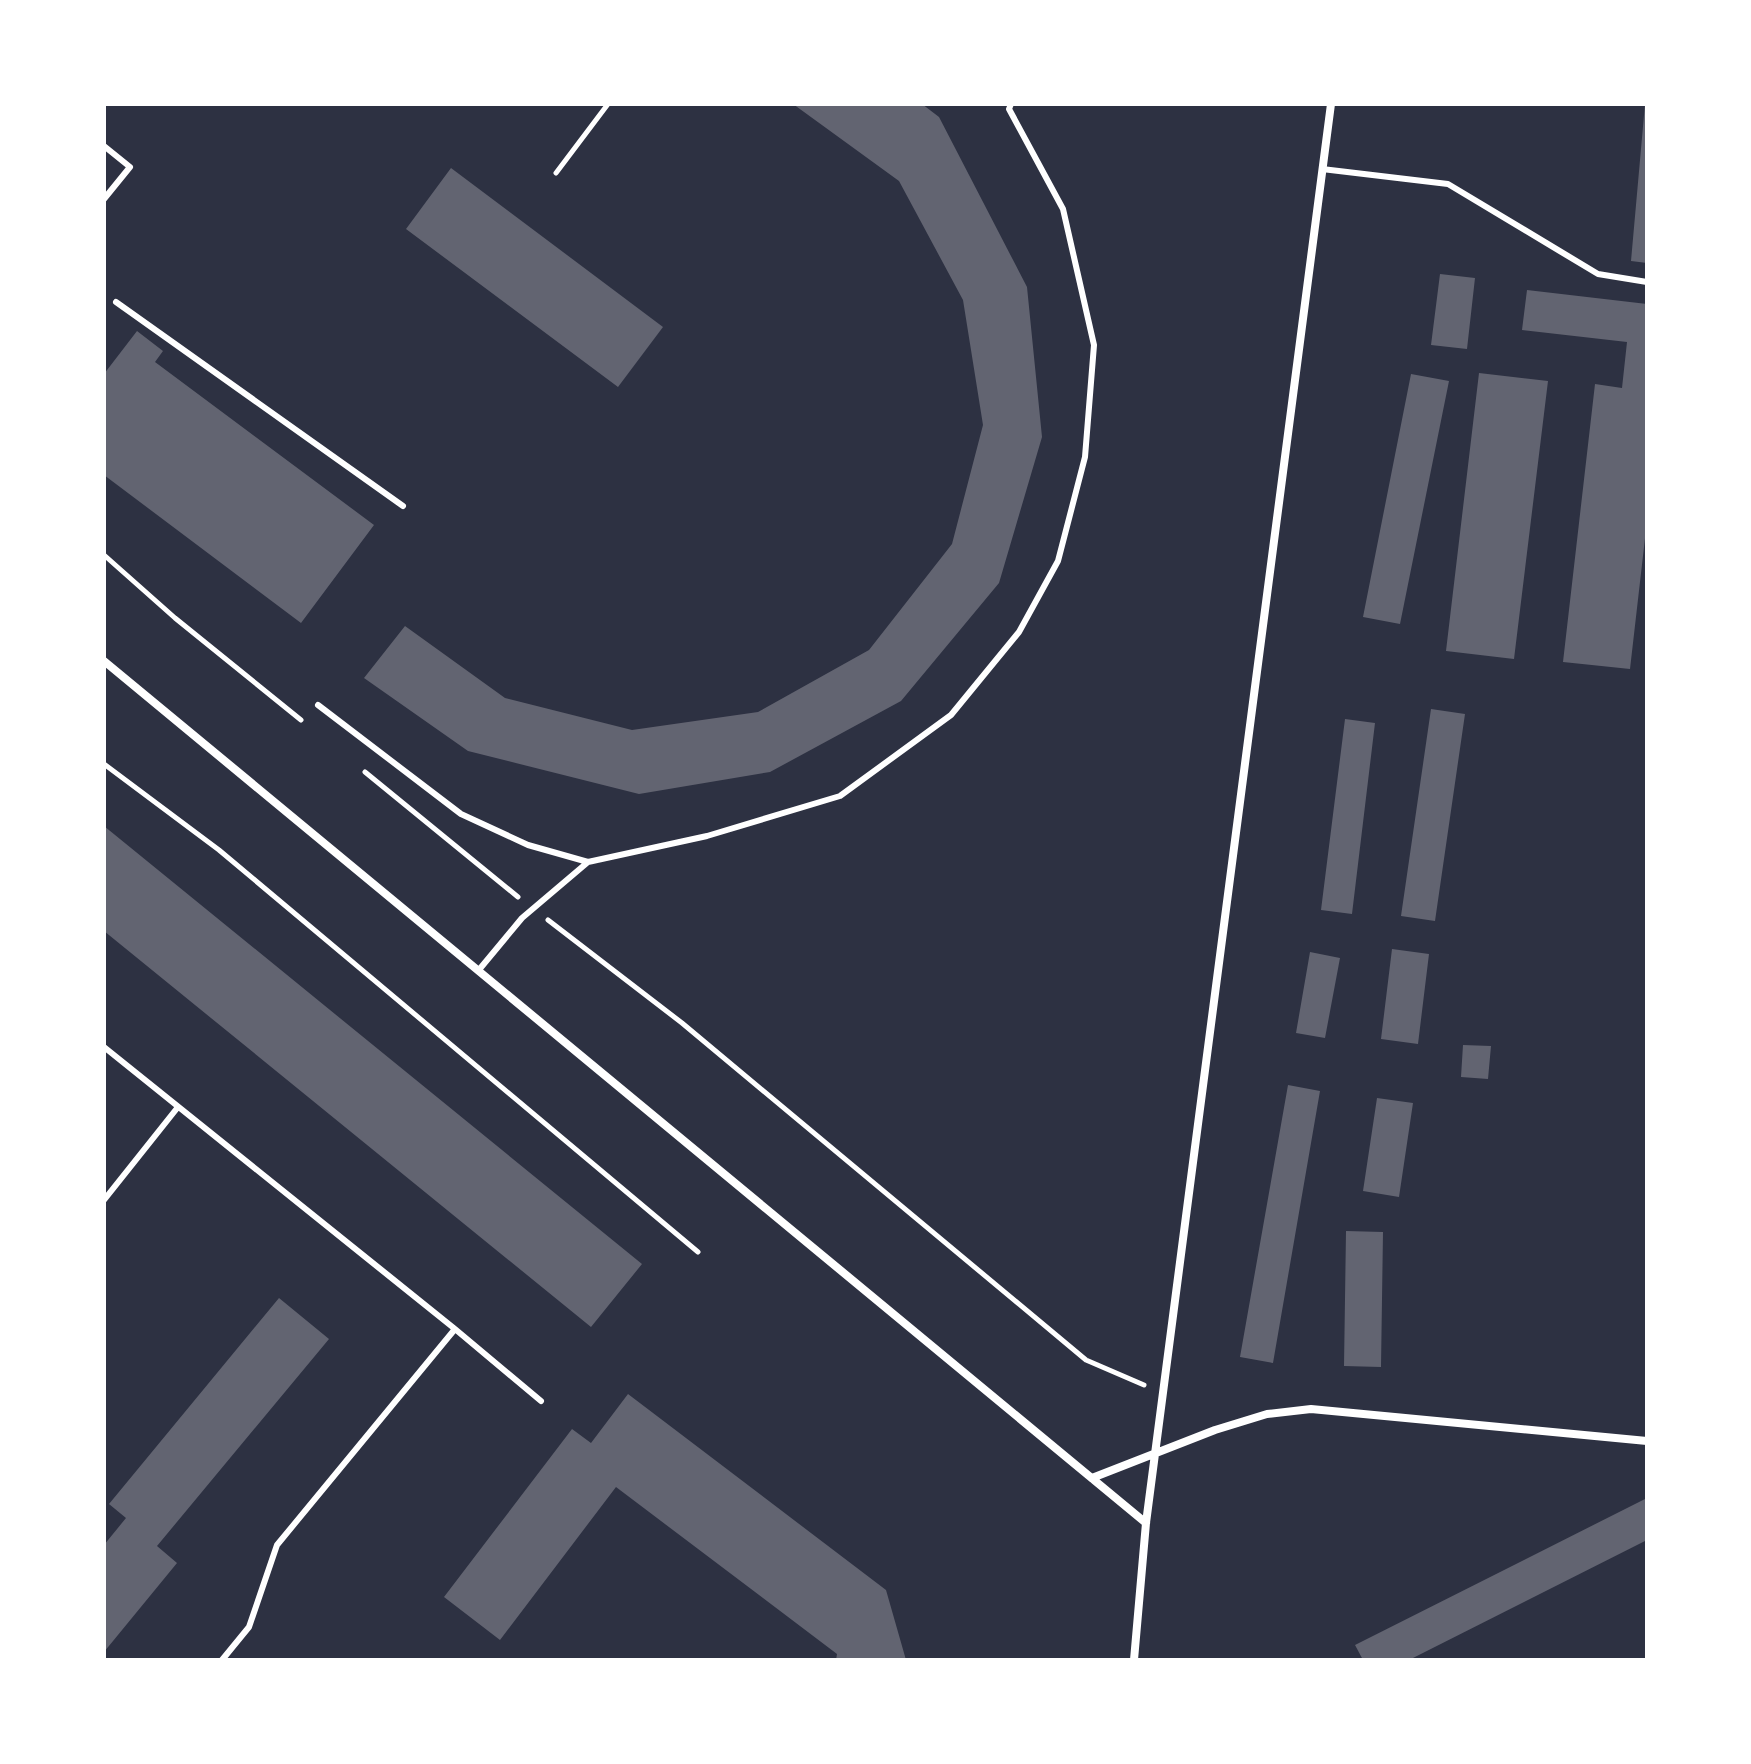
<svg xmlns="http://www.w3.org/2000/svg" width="1751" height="1764" font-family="Lora,serif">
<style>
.building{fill:#626471}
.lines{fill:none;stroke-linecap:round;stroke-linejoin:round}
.path{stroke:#fff;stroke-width:5}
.service{stroke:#fff;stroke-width:6}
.minor{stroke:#fff;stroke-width:8}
</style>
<rect width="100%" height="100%" fill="#2d3142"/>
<path class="building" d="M 793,104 L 922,104 L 939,117 L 1027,287 L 1042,437 L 999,583 L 901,701 L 770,772 L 639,794 L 468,751 L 364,678 L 405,626 L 505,698 L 632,730 L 758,712 L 869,650 L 952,544 L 983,425 L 963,300 L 899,181 Z
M 1645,104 L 1647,104 L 1647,263 L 1631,261 Z
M 451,168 L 663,327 L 618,387 L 406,229 Z
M 1440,274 L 1475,278 L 1467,349 L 1431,345 Z
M 1527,290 L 1647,304 L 1647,521 L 1630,669 L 1563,662 L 1595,384 L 1622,388 L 1627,342 L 1522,330 Z
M 137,331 L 163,351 L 155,362 L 374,525 L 301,623 L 104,475 L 104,374 Z
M 1479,373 L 1548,381 L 1514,659 L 1446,651 Z
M 1411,374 L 1449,381 L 1400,624 L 1363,617 Z
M 1431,709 L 1465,714 L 1435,921 L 1401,916 Z
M 1345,719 L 1375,723 L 1352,914 L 1321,910 Z
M 104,826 L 642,1264 L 591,1327 L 104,931 Z
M 1392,949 L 1429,954 L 1418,1044 L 1381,1039 Z
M 1310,952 L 1340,958 L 1325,1038 L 1296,1033 Z
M 1463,1045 L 1491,1046 L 1488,1079 L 1461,1077 Z
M 1288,1085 L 1320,1091 L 1273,1363 L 1240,1357 Z
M 1377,1098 L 1413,1103 L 1399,1197 L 1363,1191 Z
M 1346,1231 L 1383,1232 L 1381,1367 L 1344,1366 Z
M 279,1298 L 329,1339 L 157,1546 L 177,1563 L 104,1652 L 104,1545 L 126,1518 L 109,1504 Z
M 628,1394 L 886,1590 L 906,1660 L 836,1660 L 837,1654 L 616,1487 L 500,1640 L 444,1597 L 572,1429 L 591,1443 Z
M 1647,1498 L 1647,1540 L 1409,1660 L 1363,1660 L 1355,1645 Z"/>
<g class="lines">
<path class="path" d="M 556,173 L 608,104
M 104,555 L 175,618 L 301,720
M 104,764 L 219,850 L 698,1252
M 365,772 L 518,897
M 548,920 L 682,1023 L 1086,1360 L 1144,1385"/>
<path class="service" d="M 104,146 L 130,167 L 104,199
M 1322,169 L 1448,184 L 1598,274 L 1647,282
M 116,302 L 403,506
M 318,705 L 461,814 L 528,845 L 588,862
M 478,971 L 522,918 L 588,862 L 707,836 L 840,796 L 951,715 L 1019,632 L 1058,561 L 1085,457 L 1094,345 L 1063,209 L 1009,109 L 1011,104
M 104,1047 L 455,1329 L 541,1401
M 104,1200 L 178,1107
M 222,1660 L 249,1627 L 277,1545 L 455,1329"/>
<path class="minor" d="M 104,661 L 1146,1523
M 1092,1478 L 1215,1430 L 1267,1414 L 1311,1409 L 1647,1441
M 1134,1660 L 1146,1523 L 1331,104"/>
</g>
<rect width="1751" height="1764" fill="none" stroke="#ffffff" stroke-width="212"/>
</svg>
